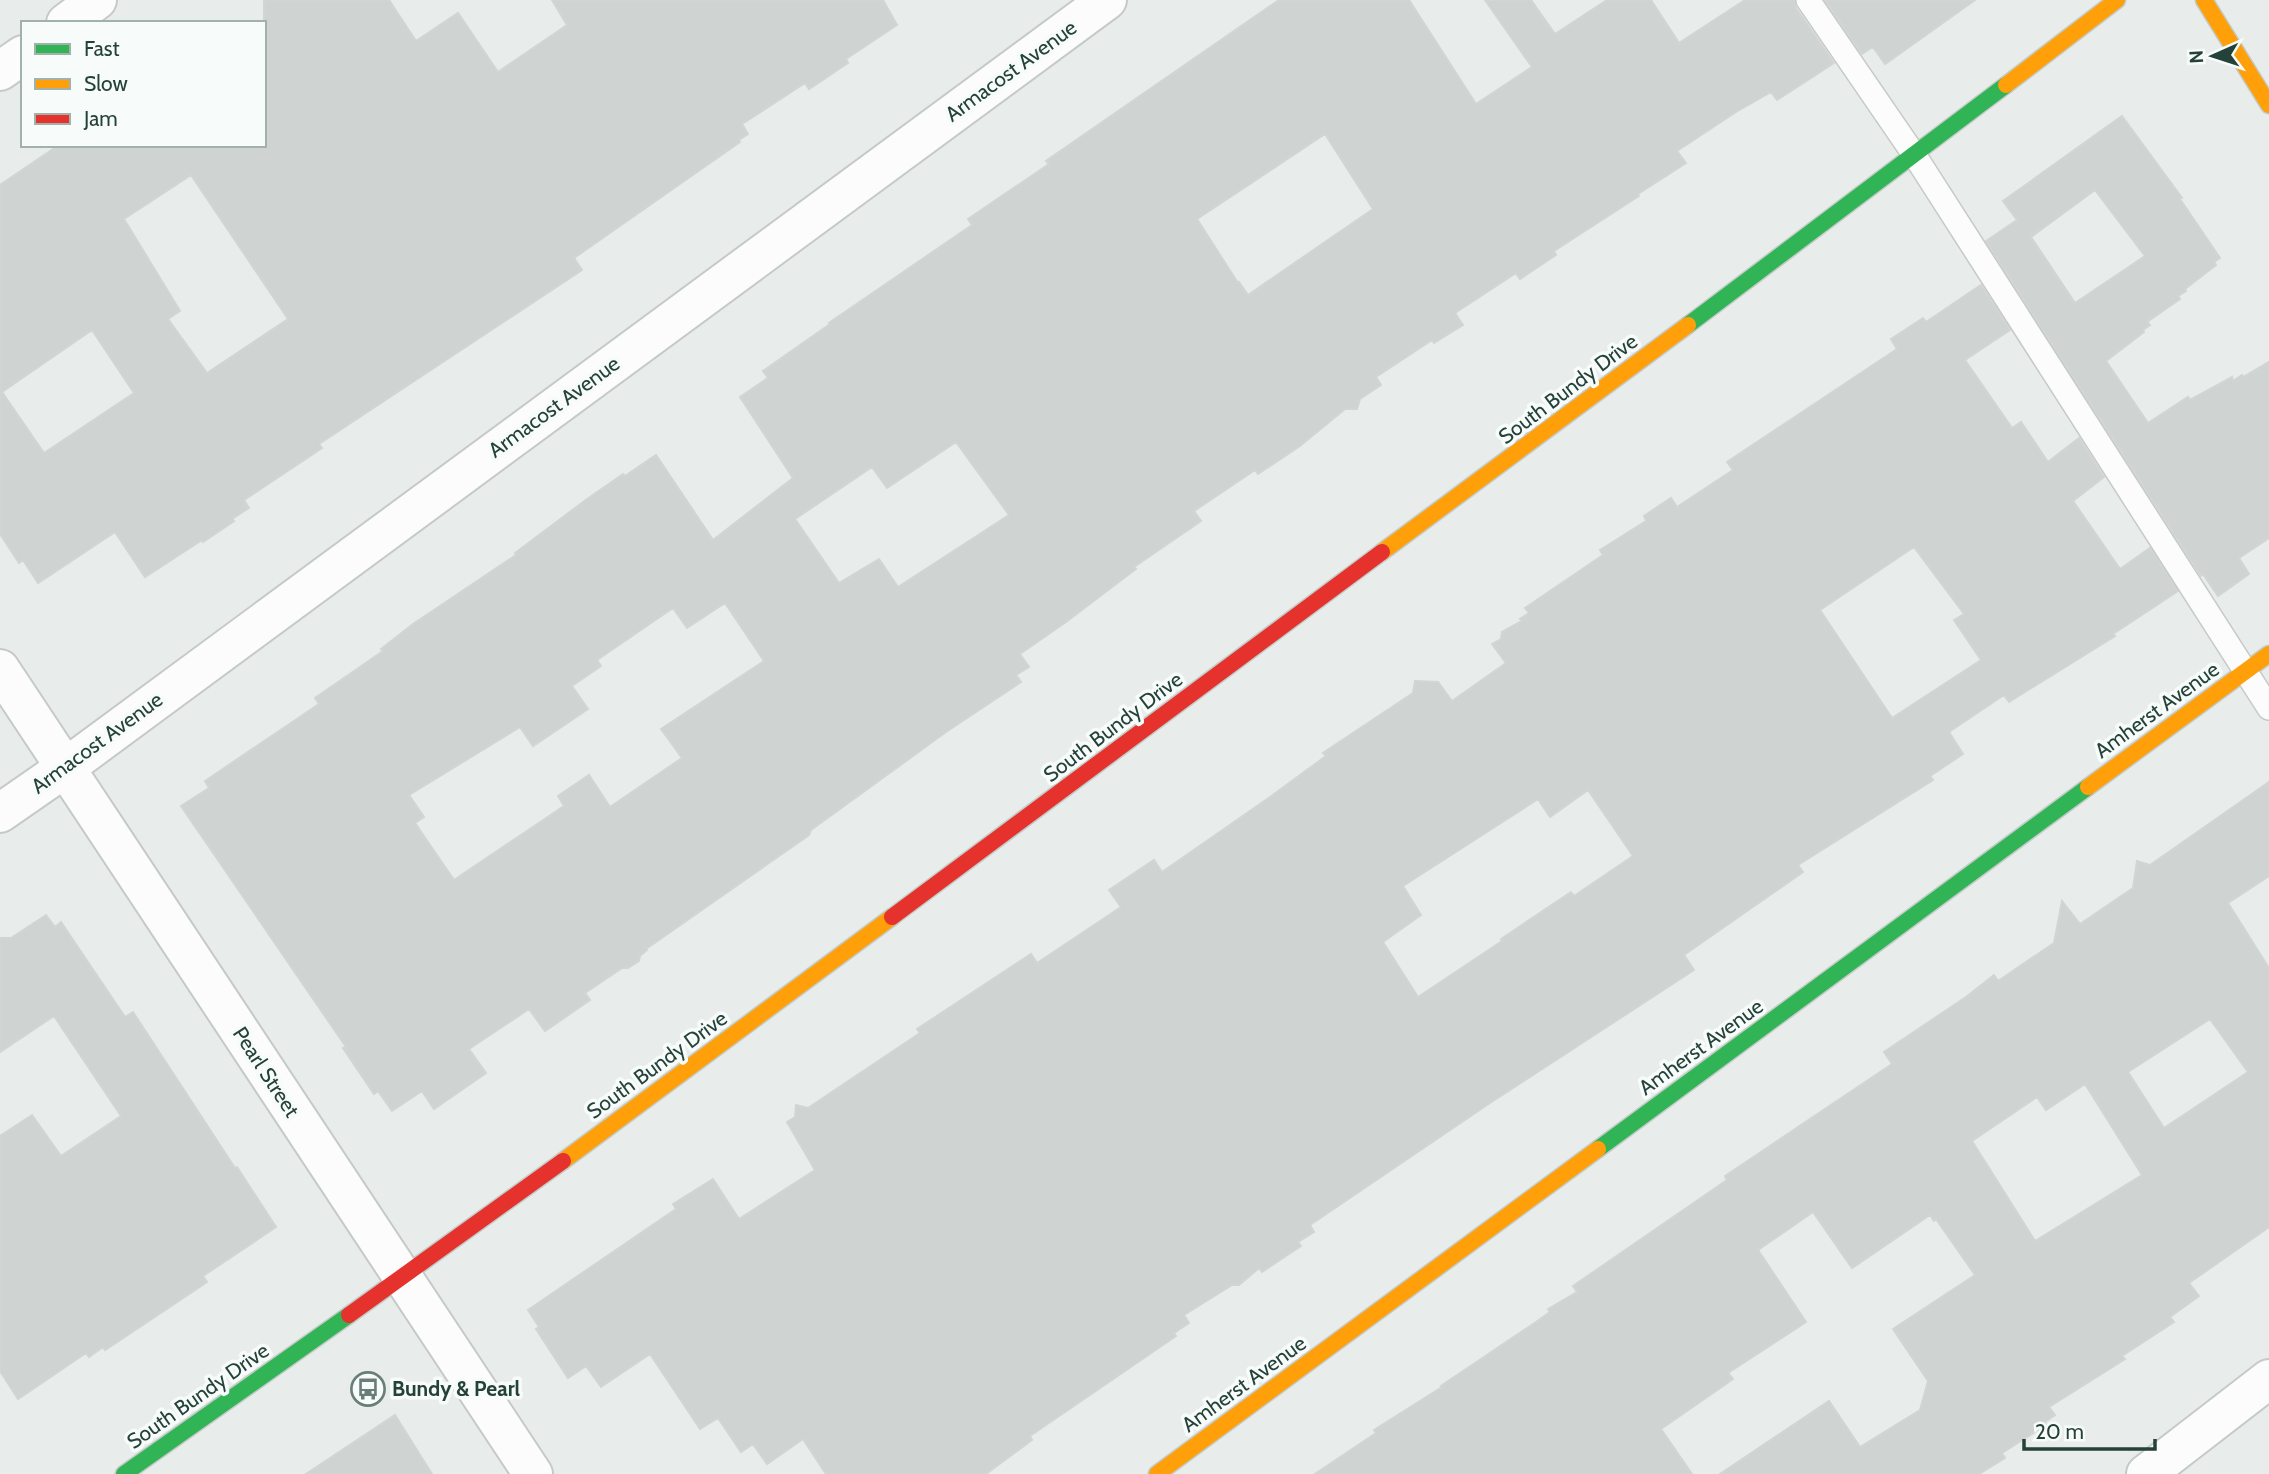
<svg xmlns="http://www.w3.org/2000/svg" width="2269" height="1474" font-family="Cabin,sans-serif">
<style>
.building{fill:#cfd4d2;stroke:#d1d6d4;stroke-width:2;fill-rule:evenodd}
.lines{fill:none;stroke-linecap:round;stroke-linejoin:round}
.lane-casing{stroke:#c5cac8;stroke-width:26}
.street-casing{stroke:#c5cac8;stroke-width:42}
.fast-casing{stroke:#c3cbc8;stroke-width:19}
.slow-casing{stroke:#c3cbc8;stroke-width:19}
.jam-casing{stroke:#c3cbc8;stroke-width:19}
.lane{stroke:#fcfcfc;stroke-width:23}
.street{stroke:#fcfcfc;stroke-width:38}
.fast{stroke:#30b455;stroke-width:16}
.slow{stroke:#ff9f0a;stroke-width:16}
.jam{stroke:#e5322d;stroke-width:16}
.labels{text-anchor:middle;stroke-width:7;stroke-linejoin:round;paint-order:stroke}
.street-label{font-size:21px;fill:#24423a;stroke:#f7fbf9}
.poi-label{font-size:21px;font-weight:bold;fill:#24423a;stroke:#f7fbf9;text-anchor:start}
</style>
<rect width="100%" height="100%" fill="#e8edeb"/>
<path class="building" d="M 264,0 L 389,0 L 416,41 L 458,13 L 498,72 L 567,25 L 552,0 L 883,0 L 897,25 L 846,59 L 848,63 L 809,89 L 805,83 L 742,124 L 748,134 L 739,140 L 740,142 L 574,258 L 582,270 L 319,444 L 322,448 L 244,500 L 249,508 L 232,519 L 234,521 L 203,542 L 202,540 L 145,577 L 115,532 L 38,583 L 23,560 L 19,563 L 0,534 L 0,185 L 59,145 L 264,145 ZM 191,175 L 288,319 L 207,373 L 168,319 L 180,311 L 124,219 ZM 92,330 L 134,393 L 44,453 L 2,392 Z
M 1279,0 L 1409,0 L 1476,104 L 1532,67 L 1485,0 L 1531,0 L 1555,34 L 1607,0 L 1651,0 L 1679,43 L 1745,0 L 1794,0 L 1796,8 L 1834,63 L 1777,100 L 1771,92 L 1736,112 L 1677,151 L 1686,163 L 1638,194 L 1639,196 L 1554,251 L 1556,255 L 1520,279 L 1516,273 L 1455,313 L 1463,325 L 1434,343 L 1432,340 L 1376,377 L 1381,385 L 1360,399 L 1357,409 L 1345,409 L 1300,446 L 1258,474 L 1255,470 L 1194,511 L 1201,521 L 1134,567 L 1136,569 L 1066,622 L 1020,654 L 1029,667 L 1016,675 L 1021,682 L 946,732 L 811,830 L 809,835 L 646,949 L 647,950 L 640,956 L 639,961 L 628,968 L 622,968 L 585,993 L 590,1000 L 545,1031 L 529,1009 L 469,1049 L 486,1073 L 434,1109 L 422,1091 L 392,1111 L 378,1091 L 374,1094 L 343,1048 L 346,1047 L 181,806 L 209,788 L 205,781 L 319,704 L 315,698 L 383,651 L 381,649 L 413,624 L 516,555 L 515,553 L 587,499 L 623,474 L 625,476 L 656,455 L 713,540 L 793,478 L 740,397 L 768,378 L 763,371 L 830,324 L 829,323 L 972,225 L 968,219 L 1049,164 L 1046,161 ZM 1325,134 L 1373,209 L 1248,295 L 1239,282 L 1238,283 L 1197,219 ZM 956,442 L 1009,515 L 898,587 L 879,559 L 839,583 L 795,519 L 872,467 L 887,488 ZM 725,603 L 764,661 L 661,729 L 682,758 L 610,807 L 589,775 L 558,796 L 564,806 L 454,880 L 415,823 L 424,817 L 409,795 L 520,727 L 533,746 L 588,709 L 572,686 L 601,666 L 597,660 L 673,608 L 687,628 Z
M 1825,0 L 1975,0 L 1885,64 L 1873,47 L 1862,54 Z
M 2122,116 L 2182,198 L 2180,199 L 2220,258 L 2214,262 L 2216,265 L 2185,289 L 2186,291 L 2178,296 L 2180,299 L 2147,322 L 2150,325 L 2143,330 L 2144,332 L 2106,361 L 2148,423 L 2188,397 L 2190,400 L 2232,377 L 2233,381 L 2242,375 L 2243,377 L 2269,362 L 2269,538 L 2239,558 L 2249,574 L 2218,596 L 2203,574 L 2201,576 L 1986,241 L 2017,220 L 2003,201 ZM 2095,190 L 2145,256 L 2075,303 L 2031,237 Z
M 1981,285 L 2010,330 L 1965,360 L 2012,428 L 2021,422 L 2048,462 L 2079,438 L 2104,477 L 2073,501 L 2120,569 L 2150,548 L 2178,591 L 2113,634 L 2115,636 L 2009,702 L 2004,695 L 1949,732 L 1963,754 L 1930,776 L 1933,780 L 1798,865 L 1803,872 L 1684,955 L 1694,970 L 1490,1103 L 1310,1225 L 1314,1232 L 1298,1242 L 1301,1246 L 1262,1272 L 1259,1268 L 1239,1285 L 1232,1285 L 1184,1315 L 1189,1323 L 1174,1333 L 1176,1336 L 1030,1436 L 1032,1440 L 986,1474 L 826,1474 L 803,1439 L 767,1464 L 753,1444 L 741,1452 L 718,1418 L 700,1429 L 650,1354 L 601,1387 L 586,1366 L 568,1378 L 536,1329 L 539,1327 L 528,1310 L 676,1209 L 673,1204 L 713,1179 L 739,1219 L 815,1170 L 787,1122 L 795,1117 L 796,1105 L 808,1108 L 920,1033 L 917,1029 L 1031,954 L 1037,963 L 1121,907 L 1109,890 L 1154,860 L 1162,872 L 1270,797 L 1326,756 L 1323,753 L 1413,693 L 1415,681 L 1438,682 L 1452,701 L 1506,663 L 1492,644 L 1501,639 L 1502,632 L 1522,621 L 1520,619 L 1529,613 L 1525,608 L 1603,555 L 1600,550 L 1646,521 L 1644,516 L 1671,498 L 1677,507 L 1733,470 L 1727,462 L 1897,349 L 1891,339 L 1923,318 L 1926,322 ZM 1914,547 L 1964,614 L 1954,620 L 1981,660 L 1892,718 L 1820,610 ZM 1588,790 L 1633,856 L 1574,896 L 1571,892 L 1501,939 L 1502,941 L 1418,997 L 1383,942 L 1421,915 L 1403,886 L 1538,799 L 1550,817 Z
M 2269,782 L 2269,876 L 2228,903 L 2269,968 L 2269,1227 L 2189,1283 L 2199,1296 L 2170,1317 L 2174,1322 L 2122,1356 L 2125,1359 L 2049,1407 L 2055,1415 L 2045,1422 L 2046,1425 L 2002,1453 L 2005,1458 L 1979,1474 L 1720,1474 L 1829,1401 L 1860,1447 L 1920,1410 L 1928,1381 L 1893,1329 L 1975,1275 L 1936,1219 L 1934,1221 L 1930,1215 L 1852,1268 L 1813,1212 L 1758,1250 L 1806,1322 L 1728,1373 L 1733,1379 L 1661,1429 L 1692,1474 L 1315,1474 L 1376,1433 L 1374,1430 L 1442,1387 L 1441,1386 L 1536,1322 L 1550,1312 L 1548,1309 L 1577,1292 L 1573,1286 L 1727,1180 L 1725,1176 L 1892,1064 L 1884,1052 L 1966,997 L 1994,975 L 1998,981 L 2054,943 L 2062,901 L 2080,924 L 2133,888 L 2137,861 L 2150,865 ZM 2210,1019 L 2248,1072 L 2164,1128 L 2128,1072 ZM 2085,1084 L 2142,1175 L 2035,1241 L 1972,1141 L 2037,1097 L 2046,1110 Z
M 46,915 L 55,927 L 61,922 L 125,1017 L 133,1012 L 235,1168 L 237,1167 L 276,1227 L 203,1276 L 207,1282 L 105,1350 L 103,1347 L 89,1357 L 86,1353 L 18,1399 L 0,1371 L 0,1136 L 32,1115 L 61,1156 L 121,1116 L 54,1016 L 0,1052 L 0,938 L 11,938 Z
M 395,1415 L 432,1474 L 306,1474 Z"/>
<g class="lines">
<g class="lane-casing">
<path id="lane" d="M 1808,0 L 1915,156 L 2269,708"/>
</g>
<g class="street-casing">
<path id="street" d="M 66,23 L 97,0
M 0,71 L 23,55
M 0,669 L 533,1474
M 0,813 L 65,768 L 1107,0
M 2146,1474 L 2269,1379"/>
</g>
<g class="fast-casing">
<path id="fast" d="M 1688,325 L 2006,85
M 1598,1149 L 2088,787
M 124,1474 L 349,1315"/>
</g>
<g class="slow-casing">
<path id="slow" d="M 2204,0 L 2269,105
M 2006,85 L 2117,0
M 1382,552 L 1688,325
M 2088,787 L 2269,654
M 563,1161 L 892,917
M 1157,1474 L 1598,1149"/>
</g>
<g class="jam-casing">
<path id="jam" d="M 892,917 L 1382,552
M 349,1315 L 563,1161"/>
</g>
<use href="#lane" class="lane"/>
<use href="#street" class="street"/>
<use href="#fast" class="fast"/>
<use href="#slow" class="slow"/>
<use href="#jam" class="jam"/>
</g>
<defs>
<g id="bus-ring" transform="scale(1.75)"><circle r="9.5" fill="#f7fbf9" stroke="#697e78" stroke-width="1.5"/><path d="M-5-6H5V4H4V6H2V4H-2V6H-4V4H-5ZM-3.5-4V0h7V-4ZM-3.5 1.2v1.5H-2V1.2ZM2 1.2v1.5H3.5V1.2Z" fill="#697e78"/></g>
</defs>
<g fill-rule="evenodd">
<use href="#bus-ring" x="368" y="1389"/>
</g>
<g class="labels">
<g class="street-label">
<text transform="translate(1011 71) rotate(-36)" y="7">Armacost Avenue</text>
<text transform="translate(1568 389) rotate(-37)" y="7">South Bundy Drive</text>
<text transform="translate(554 407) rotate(-36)" y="7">Armacost Avenue</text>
<text transform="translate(2157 710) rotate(-36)" y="7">Amherst Avenue</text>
<text transform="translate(1113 727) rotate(-37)" y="7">South Bundy Drive</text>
<text transform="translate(97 743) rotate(-36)" y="7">Armacost Avenue</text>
<text transform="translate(1701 1047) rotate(-36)" y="7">Amherst Avenue</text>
<text transform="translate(657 1065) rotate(-36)" y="7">South Bundy Drive</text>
<text transform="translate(266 1072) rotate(57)" y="7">Pearl Street</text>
<text transform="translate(1244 1384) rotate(-36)" y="7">Amherst Avenue</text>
<text transform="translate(198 1396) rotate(-35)" y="7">South Bundy Drive</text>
</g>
<g class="poi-label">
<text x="392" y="1396">Bundy &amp; Pearl</text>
</g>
</g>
<rect x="21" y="21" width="245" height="126" fill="#f7fbf9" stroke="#a3b1ad" stroke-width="2"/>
<rect x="35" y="44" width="35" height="10" fill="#30b455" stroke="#a3b1ad" stroke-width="2"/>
<text x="84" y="56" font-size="21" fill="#24423a">Fast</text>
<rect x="35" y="79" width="35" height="10" fill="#ff9f0a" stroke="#a3b1ad" stroke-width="2"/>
<text x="84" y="91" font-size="21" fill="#24423a">Slow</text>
<rect x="35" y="114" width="35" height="10" fill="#e5322d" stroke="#a3b1ad" stroke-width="2"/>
<text x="84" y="126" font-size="21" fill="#24423a">Jam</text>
<g transform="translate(2213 56) rotate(267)" stroke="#f7fbf9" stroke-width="5" paint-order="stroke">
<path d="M0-5L12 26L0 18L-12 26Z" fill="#24423a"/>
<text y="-10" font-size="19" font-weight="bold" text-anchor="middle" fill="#24423a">N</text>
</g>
<path d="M2024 1439v10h131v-10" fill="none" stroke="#24423a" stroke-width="3.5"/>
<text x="2035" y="1439" font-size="21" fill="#24423a" stroke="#f7fbf9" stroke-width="5" paint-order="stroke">20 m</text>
</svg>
